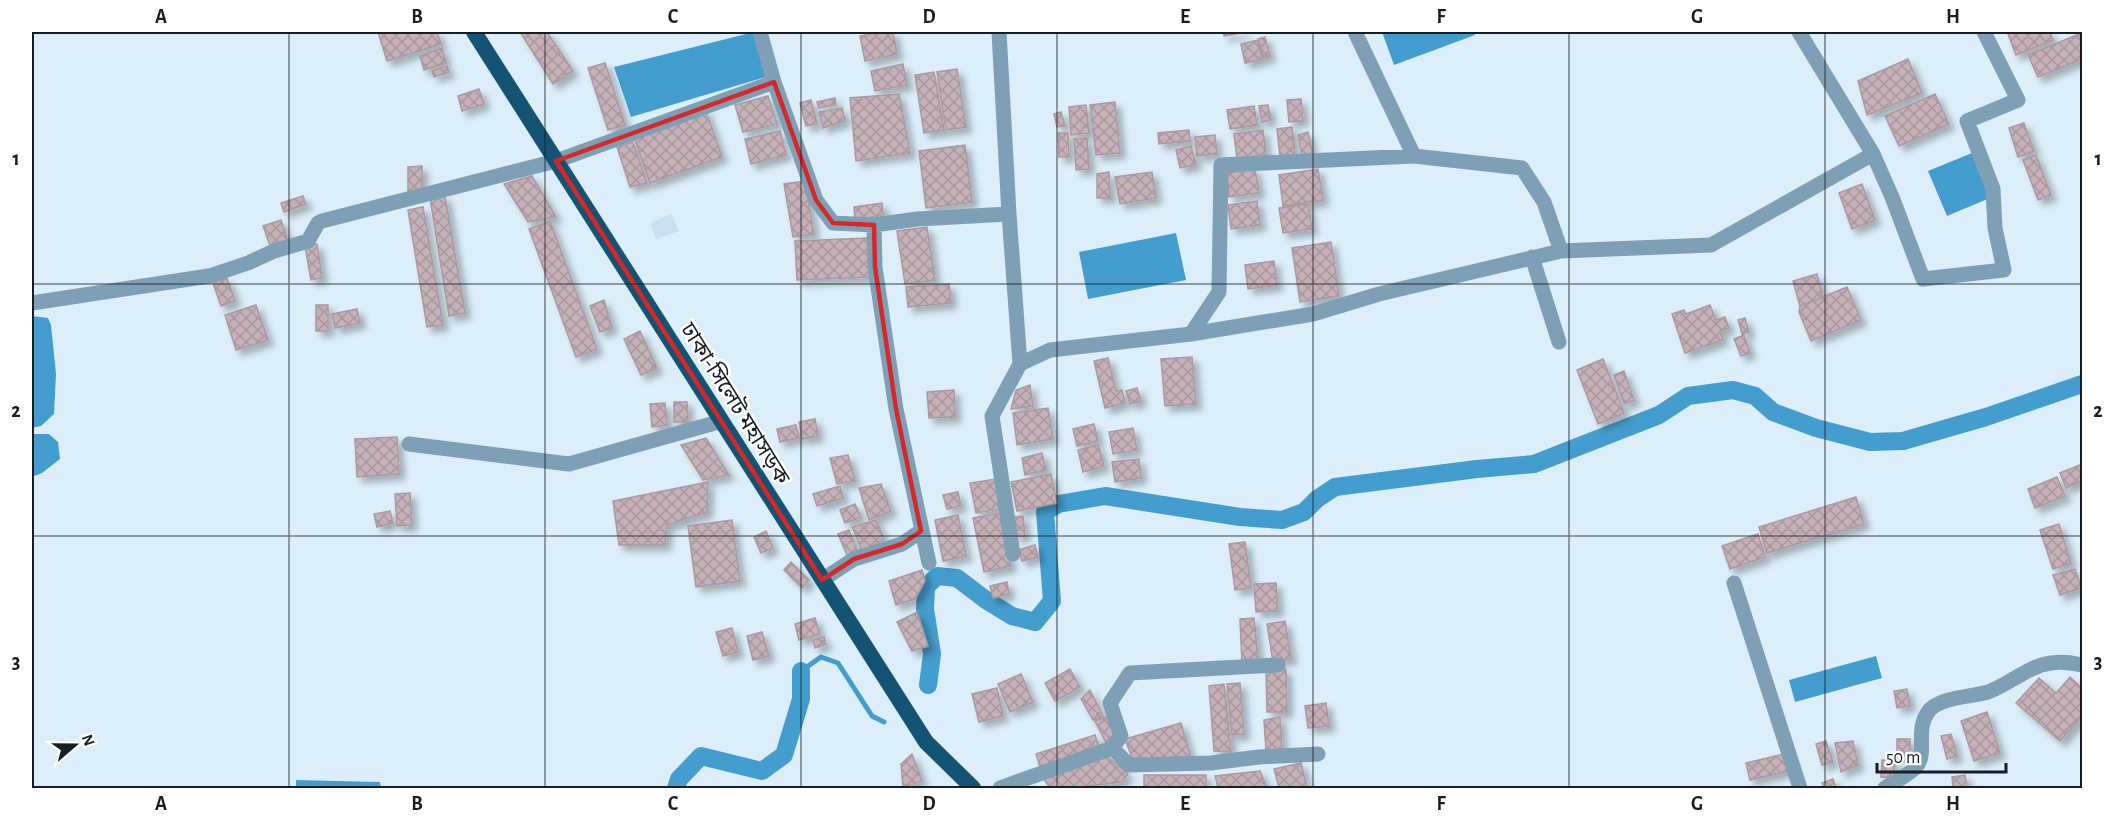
<svg xmlns="http://www.w3.org/2000/svg" width="2114" height="820" font-family="'Alegreya Sans','Noto Sans Bengali',sans-serif">
<style>
.built{fill:#c8e2f2}
.water{fill:#439dce}
.lines{fill:none;stroke-linecap:round;stroke-linejoin:round}
.stream{stroke:#439dce;stroke-width:5}
.canal{stroke:#439dce;stroke-width:18}
.building{fill:url(#building-cross-hatch);stroke:#ac989e;stroke-width:1.5;filter:url(#shadow)}
.minor{stroke:#7da0b6;stroke-width:15}
.trunk{stroke:#135474;stroke-width:16}
.marked{fill:none;stroke:#d62828;stroke-width:4.5;stroke-linejoin:round}
.grid{fill:none;stroke:#171e22;stroke-width:1.5;stroke-opacity:0.55}
.labels{text-anchor:middle;stroke-width:5;stroke-linejoin:round;paint-order:stroke}
.street-label{font-size:22px;fill:#171e22;stroke:#fff}
.neatline{fill:none;stroke:#171e22;stroke-width:2}
.grid-label{font-size:20px;text-anchor:middle;font-weight:bold;fill:#171e22}
</style>
<defs>
<pattern id="building-cross-hatch" width="8" height="8" patternUnits="userSpaceOnUse" patternTransform="scale(1.5)"><rect width="8" height="8" fill="#c5b0b7"/><path d="M0 0l8 8M0 8l8-8" fill="none" stroke="#a8979d"/></pattern>
<filter id="shadow"><feDropShadow dx="5.5" dy="5.5" stdDeviation="3" flood-color="#0004"/></filter>
</defs>
<rect width="100%" height="100%" fill="#dbeefa"/>
<path class="built" d="M 671,214 L 679,231 L 656,239 L 650,223 Z"/>
<path class="water" d="M 754,32 L 766,77 L 631,117 L 614,67 Z
M 1382,32 L 1474,32 L 1475,35 L 1394,65 Z
M 1972,153 L 1990,198 L 1947,216 L 1928,171 Z
M 1176,233 L 1186,280 L 1088,299 L 1079,252 Z
M 32,316 L 48,318 L 51,325 L 56,374 L 54,414 L 41,426 L 32,428 Z
M 32,434 L 49,434 L 58,442 L 60,459 L 42,473 L 32,477 Z
M 1876,656 L 1882,678 L 1795,702 L 1789,680 Z
M 296,780 L 380,782 L 381,788 L 296,788 Z"/>
<g class="lines">
<path class="stream" d="M 801,671 L 821,657 L 838,663 L 872,716 L 884,722"/>
<path class="canal" d="M 928,685 L 932,654 L 925,609 L 926,587 L 937,576 L 957,578 L 986,600 L 1012,616 L 1035,622 L 1052,601 L 1045,512 L 1058,504 L 1105,496 L 1240,517 L 1282,520 L 1304,512 L 1317,499 L 1335,487 L 1477,469 L 1534,464 L 1659,415 L 1688,396 L 1733,390 L 1755,396 L 1773,412 L 1816,428 L 1870,442 L 1903,441 L 1986,417 L 2082,384
M 676,788 L 679,779 L 701,756 L 762,771 L 784,755 L 801,699 L 801,671"/>
</g>
<path class="building" d="M 378,32 L 437,32 L 441,44 L 387,61 Z
M 520,32 L 547,32 L 573,71 L 553,84 Z
M 879,32 L 893,32 L 897,54 L 865,61 L 860,36 Z
M 1223,32 L 1247,32 L 1224,36 Z
M 2014,32 L 2050,32 L 2053,40 L 2016,55 L 2008,34 Z
M 2079,34 L 2082,43 L 2082,59 L 2038,77 L 2028,55 Z
M 1265,37 L 1270,56 L 1264,58 L 1258,39 Z
M 1258,40 L 1262,59 L 1245,63 L 1241,44 Z
M 442,48 L 446,63 L 424,70 L 420,56 Z
M 1908,59 L 1922,93 L 1867,115 L 1858,81 Z
M 605,63 L 625,125 L 608,130 L 588,68 Z
M 903,64 L 907,85 L 875,91 L 871,71 Z
M 447,66 L 449,72 L 434,77 L 432,71 Z
M 957,69 L 966,127 L 946,130 L 937,72 Z
M 934,72 L 944,130 L 924,133 L 915,75 Z
M 479,89 L 484,104 L 462,111 L 458,96 Z
M 899,94 L 910,153 L 856,161 L 850,98 Z
M 1935,94 L 1949,124 L 1899,146 L 1885,116 Z
M 768,96 L 777,124 L 743,132 L 735,105 Z
M 835,98 L 836,105 L 819,108 L 817,102 Z
M 1301,99 L 1303,121 L 1289,122 L 1287,100 Z
M 811,100 L 817,124 L 806,126 L 800,103 Z
M 1115,102 L 1120,153 L 1096,155 L 1090,105 Z
M 1086,105 L 1089,133 L 1071,135 L 1069,107 Z
M 1268,105 L 1271,120 L 1262,122 L 1259,106 Z
M 1254,106 L 1257,125 L 1230,129 L 1227,110 Z
M 842,108 L 845,121 L 823,128 L 819,112 Z
M 705,109 L 722,157 L 650,183 L 633,135 Z
M 1061,112 L 1065,126 L 1057,127 L 1054,114 Z
M 2024,123 L 2034,151 L 2018,157 L 2009,128 Z
M 1292,127 L 1295,155 L 1280,157 L 1277,129 Z
M 1189,130 L 1190,141 L 1159,144 L 1158,133 Z
M 1263,130 L 1266,155 L 1237,159 L 1234,134 Z
M 780,131 L 786,155 L 751,164 L 745,139 Z
M 1308,132 L 1313,155 L 1302,157 L 1298,135 Z
M 1058,133 L 1068,133 L 1069,157 L 1059,157 Z
M 1215,135 L 1217,154 L 1197,156 L 1195,137 Z
M 1087,138 L 1089,169 L 1076,170 L 1074,139 Z
M 633,142 L 647,183 L 630,187 L 617,147 Z
M 965,145 L 972,202 L 926,208 L 919,151 Z
M 1191,146 L 1196,165 L 1180,168 L 1176,150 Z
M 2036,155 L 2051,195 L 2038,200 L 2023,160 Z
M 422,166 L 422,192 L 408,192 L 408,167 Z
M 1255,169 L 1259,193 L 1229,197 L 1226,173 Z
M 1318,169 L 1323,200 L 1283,206 L 1279,175 Z
M 1109,172 L 1110,198 L 1097,198 L 1097,174 Z
M 1152,172 L 1156,198 L 1120,204 L 1115,177 Z
M 532,176 L 556,217 L 528,222 L 504,184 Z
M 805,181 L 814,234 L 793,237 L 784,184 Z
M 1862,184 L 1875,220 L 1852,229 L 1839,193 Z
M 303,196 L 306,204 L 284,212 L 281,203 Z
M 445,196 L 465,313 L 449,316 L 430,198 Z
M 1257,201 L 1260,225 L 1231,229 L 1228,205 Z
M 882,203 L 883,215 L 855,220 L 854,207 Z
M 1308,204 L 1312,229 L 1283,233 L 1279,208 Z
M 423,207 L 443,325 L 427,327 L 408,210 Z
M 281,220 L 288,242 L 271,248 L 263,226 Z
M 550,221 L 597,349 L 576,357 L 529,229 Z
M 927,227 L 935,280 L 905,284 L 897,231 Z
M 868,238 L 870,277 L 797,280 L 795,241 Z
M 1331,242 L 1339,296 L 1300,302 L 1292,248 Z
M 317,244 L 322,278 L 311,280 L 305,246 Z
M 1274,261 L 1277,285 L 1248,289 L 1245,265 Z
M 1817,274 L 1823,297 L 1800,306 L 1793,281 Z
M 227,278 L 235,301 L 221,306 L 213,283 Z
M 949,284 L 951,303 L 908,307 L 906,287 Z
M 1847,287 L 1861,320 L 1811,341 L 1799,312 L 1800,306 Z
M 604,300 L 612,328 L 600,332 L 590,306 Z
M 256,305 L 268,340 L 236,350 L 225,315 Z
M 316,305 L 328,305 L 328,331 L 316,331 Z
M 1710,305 L 1716,320 L 1725,317 L 1729,328 L 1720,331 L 1723,340 L 1685,353 L 1672,314 L 1684,310 L 1686,314 Z
M 357,309 L 360,323 L 335,328 L 332,314 Z
M 1745,318 L 1749,332 L 1742,334 L 1738,320 Z
M 640,331 L 657,368 L 641,375 L 624,339 Z
M 1744,335 L 1750,353 L 1741,356 L 1734,339 Z
M 1192,357 L 1196,404 L 1165,406 L 1161,359 Z
M 1108,358 L 1116,391 L 1122,390 L 1125,403 L 1105,408 L 1094,361 Z
M 1603,359 L 1624,413 L 1598,424 L 1577,370 Z
M 1624,371 L 1634,400 L 1624,404 L 1614,375 Z
M 1030,385 L 1033,406 L 1011,409 L 1016,390 Z
M 1137,388 L 1141,401 L 1130,404 L 1126,391 Z
M 954,390 L 955,417 L 929,418 L 927,392 Z
M 674,402 L 687,402 L 688,422 L 674,422 Z
M 665,403 L 667,425 L 652,427 L 650,404 Z
M 1048,408 L 1053,439 L 1017,445 L 1013,413 Z
M 815,419 L 818,436 L 802,439 L 799,422 Z
M 1094,424 L 1098,441 L 1077,446 L 1073,429 Z
M 796,425 L 799,438 L 780,442 L 777,429 Z
M 1133,428 L 1137,450 L 1113,454 L 1109,432 Z
M 397,437 L 399,474 L 357,477 L 355,439 Z
M 706,438 L 729,475 L 703,480 L 681,445 Z
M 1098,445 L 1104,466 L 1083,472 L 1078,450 Z
M 1042,453 L 1046,470 L 1025,475 L 1022,458 Z
M 848,455 L 855,481 L 837,484 L 830,458 Z
M 1139,459 L 1141,478 L 1115,482 L 1112,462 Z
M 2082,464 L 2082,481 L 2066,488 L 2060,473 Z
M 1051,474 L 1057,503 L 1017,511 L 1011,482 Z
M 2057,477 L 2065,496 L 2035,508 L 2028,489 Z
M 996,479 L 1001,509 L 976,513 L 970,483 Z
M 708,482 L 707,512 L 667,525 L 665,545 L 619,545 L 613,501 Z
M 881,484 L 891,511 L 869,520 L 859,488 Z
M 840,486 L 843,498 L 817,506 L 813,494 Z
M 958,492 L 961,506 L 947,509 L 943,495 Z
M 410,493 L 412,525 L 397,526 L 395,494 Z
M 1856,497 L 1864,524 L 1767,553 L 1759,527 Z
M 855,504 L 861,517 L 845,523 L 840,510 Z
M 390,511 L 393,523 L 377,527 L 374,514 Z
M 1000,513 L 1011,566 L 984,572 L 973,518 Z
M 958,515 L 966,556 L 943,561 L 935,520 Z
M 1023,516 L 1025,536 L 1015,537 L 1013,517 Z
M 732,520 L 740,581 L 696,587 L 688,526 Z
M 876,520 L 884,539 L 863,552 L 852,527 Z
M 2059,524 L 2071,563 L 2053,569 L 2040,530 Z
M 849,530 L 858,553 L 848,557 L 838,534 Z
M 766,531 L 773,548 L 761,553 L 754,537 Z
M 1758,534 L 1765,557 L 1730,569 L 1722,546 Z
M 1245,542 L 1251,588 L 1235,590 L 1229,544 Z
M 1035,545 L 1038,557 L 1022,561 L 1018,550 Z
M 791,562 L 809,580 L 802,588 L 784,570 Z
M 2075,569 L 2081,588 L 2060,595 L 2053,575 Z
M 922,570 L 925,581 L 915,599 L 896,605 L 889,581 Z
M 1007,582 L 1009,594 L 993,598 L 990,586 Z
M 1276,583 L 1278,611 L 1256,612 L 1254,584 Z
M 917,612 L 928,646 L 912,651 L 897,622 Z
M 815,618 L 820,634 L 799,640 L 795,624 Z
M 1254,618 L 1258,660 L 1242,663 L 1240,619 Z
M 1285,621 L 1291,659 L 1273,662 L 1267,624 Z
M 732,628 L 738,652 L 723,656 L 716,632 Z
M 762,632 L 769,656 L 753,660 L 747,636 Z
M 824,637 L 826,644 L 815,648 L 813,640 Z
M 1070,669 L 1080,687 L 1055,701 L 1045,683 Z
M 1286,669 L 1287,712 L 1267,712 L 1266,670 Z
M 1021,674 L 1033,702 L 1010,712 L 998,684 Z
M 2070,677 L 2082,688 L 2082,716 L 2060,741 L 2016,703 L 2039,678 L 2056,693 Z
M 1240,683 L 1244,734 L 1232,735 L 1227,684 Z
M 1224,684 L 1231,752 L 1214,751 L 1209,686 Z
M 997,688 L 1003,716 L 979,722 L 972,694 Z
M 1907,689 L 1910,706 L 1897,708 L 1894,691 Z
M 1090,690 L 1103,716 L 1093,720 L 1081,699 Z
M 1326,703 L 1329,726 L 1308,728 L 1305,706 Z
M 1987,712 L 2000,753 L 1974,761 L 1961,721 Z
M 1106,717 L 1115,737 L 1107,745 L 1095,721 Z
M 1280,717 L 1282,750 L 1266,750 L 1264,720 Z
M 1181,723 L 1191,758 L 1133,760 L 1125,739 Z
M 1951,734 L 1957,756 L 1947,759 L 1941,736 Z
M 1095,735 L 1099,747 L 1040,767 L 1036,754 Z
M 1897,739 L 1910,739 L 1910,756 L 1897,756 Z
M 1826,741 L 1833,762 L 1822,765 L 1816,744 Z
M 1853,741 L 1858,765 L 1841,772 L 1835,743 Z
M 912,754 L 922,781 L 903,787 L 901,764 Z
M 1784,754 L 1788,771 L 1750,780 L 1746,763 Z
M 1108,757 L 1128,774 L 1121,782 L 1073,788 L 1050,788 L 1043,778 Z
M 1882,760 L 1895,761 L 1894,778 L 1881,777 Z
M 1301,763 L 1307,788 L 1279,788 L 1274,769 Z
M 1260,771 L 1267,788 L 1218,788 L 1215,776 Z
M 1144,775 L 1206,775 L 1206,788 L 1144,788 Z
M 1965,775 L 1967,788 L 1953,788 L 1952,777 Z
M 1833,779 L 1836,788 L 1824,788 L 1822,783 Z"/>
<g class="lines">
<path class="minor" d="M 999,32 L 1009,214 L 1020,364
M 1355,32 L 1414,156
M 774,82 L 816,200 L 833,223 L 874,225 L 917,219 L 1009,214
M 1873,154 L 1892,197 L 1923,279 L 2004,270 L 1995,228 L 1993,189 L 1967,121 L 2018,100 L 1984,32
M 874,225 L 875,267 L 896,409 L 929,563
M 1532,257 L 1559,342
M 32,303 L 209,276 L 248,263 L 274,251 L 308,241 L 318,223 L 322,221 L 556,161 L 774,82 L 760,32
M 1191,334 L 1219,292 L 1221,165 L 1414,156 L 1522,168 L 1544,202 L 1561,251
M 409,444 L 569,464 L 722,421
M 1013,554 L 992,416 L 1020,364 L 1050,350 L 1191,334 L 1313,314 L 1379,294 L 1561,251 L 1711,245 L 1873,154 L 1799,32
M 822,580 L 854,559 L 902,544 L 921,531
M 1734,583 L 1800,788
M 1112,748 L 1121,736 L 1110,703 L 1130,673 L 1278,665
M 1000,788 L 1112,748 L 1129,765 L 1211,763 L 1259,757 L 1318,754
M 1885,788 C 1894,782 1907,776 1915,768 C 1929,754 1914,732 1928,712 C 1938,697 1972,697 1988,692 C 2010,684 2028,666 2051,663 C 2062,661 2072,663 2082,665"/>
<path class="trunk" d="M 474,32 L 926,742 L 973,788"/>
</g>
<path class="marked" d="M 774,82 L 816,200 L 833,223 L 874,225 L 875,267 L 896,409 L 921,531 L 902,544 L 854,559 L 822,580 L 556,161 Z"/>
<path class="grid" d="M 289,32 L 289,788M 545,32 L 545,788M 801,32 L 801,788M 1057,32 L 1057,788M 1313,32 L 1313,788M 1569,32 L 1569,788M 1825,32 L 1825,788M 32,284 L 2082,284M 32,536 L 2082,536"/>
<g class="labels">
<g class="street-label">
<text transform="translate(736 403) rotate(58)" y="8">ঢাকা-সিলেট মহাসড়ক</text>
</g>
</g>
<rect width="2114" height="820" fill="none" stroke="#ffffff" stroke-width="66"/>
<g transform="translate(75 745) rotate(70)" stroke="#ffffff" stroke-width="4.5" paint-order="stroke">
<path d="M0-4.5L10 22L0 15L-10 22Z" fill="#171e22"/>
<text y="-9" font-size="16" font-weight="bold" text-anchor="middle" fill="#171e22">N</text>
</g>
<path d="M1877 763v9h129v-9" fill="none" stroke="#171e22" stroke-width="3"/>
<text x="1886" y="763" font-size="18" fill="#171e22" stroke="#ffffff" stroke-width="4.5" paint-order="stroke">50 m</text>
<rect x="33" y="33" width="2048" height="754" class="neatline"/>
<g class="grid-label">
<text x="161" y="23">A</text>
<text x="417" y="23">B</text>
<text x="673" y="23">C</text>
<text x="929" y="23">D</text>
<text x="1185" y="23">E</text>
<text x="1441" y="23">F</text>
<text x="1697" y="23">G</text>
<text x="1953" y="23">H</text>
<text x="16" y="165">1</text>
<text x="2098" y="165">1</text>
<text x="16" y="417">2</text>
<text x="2098" y="417">2</text>
<text x="16" y="668">3</text>
<text x="2098" y="668">3</text>
<text x="161" y="810">A</text>
<text x="417" y="810">B</text>
<text x="673" y="810">C</text>
<text x="929" y="810">D</text>
<text x="1185" y="810">E</text>
<text x="1441" y="810">F</text>
<text x="1697" y="810">G</text>
<text x="1953" y="810">H</text>
</g>
</svg>
